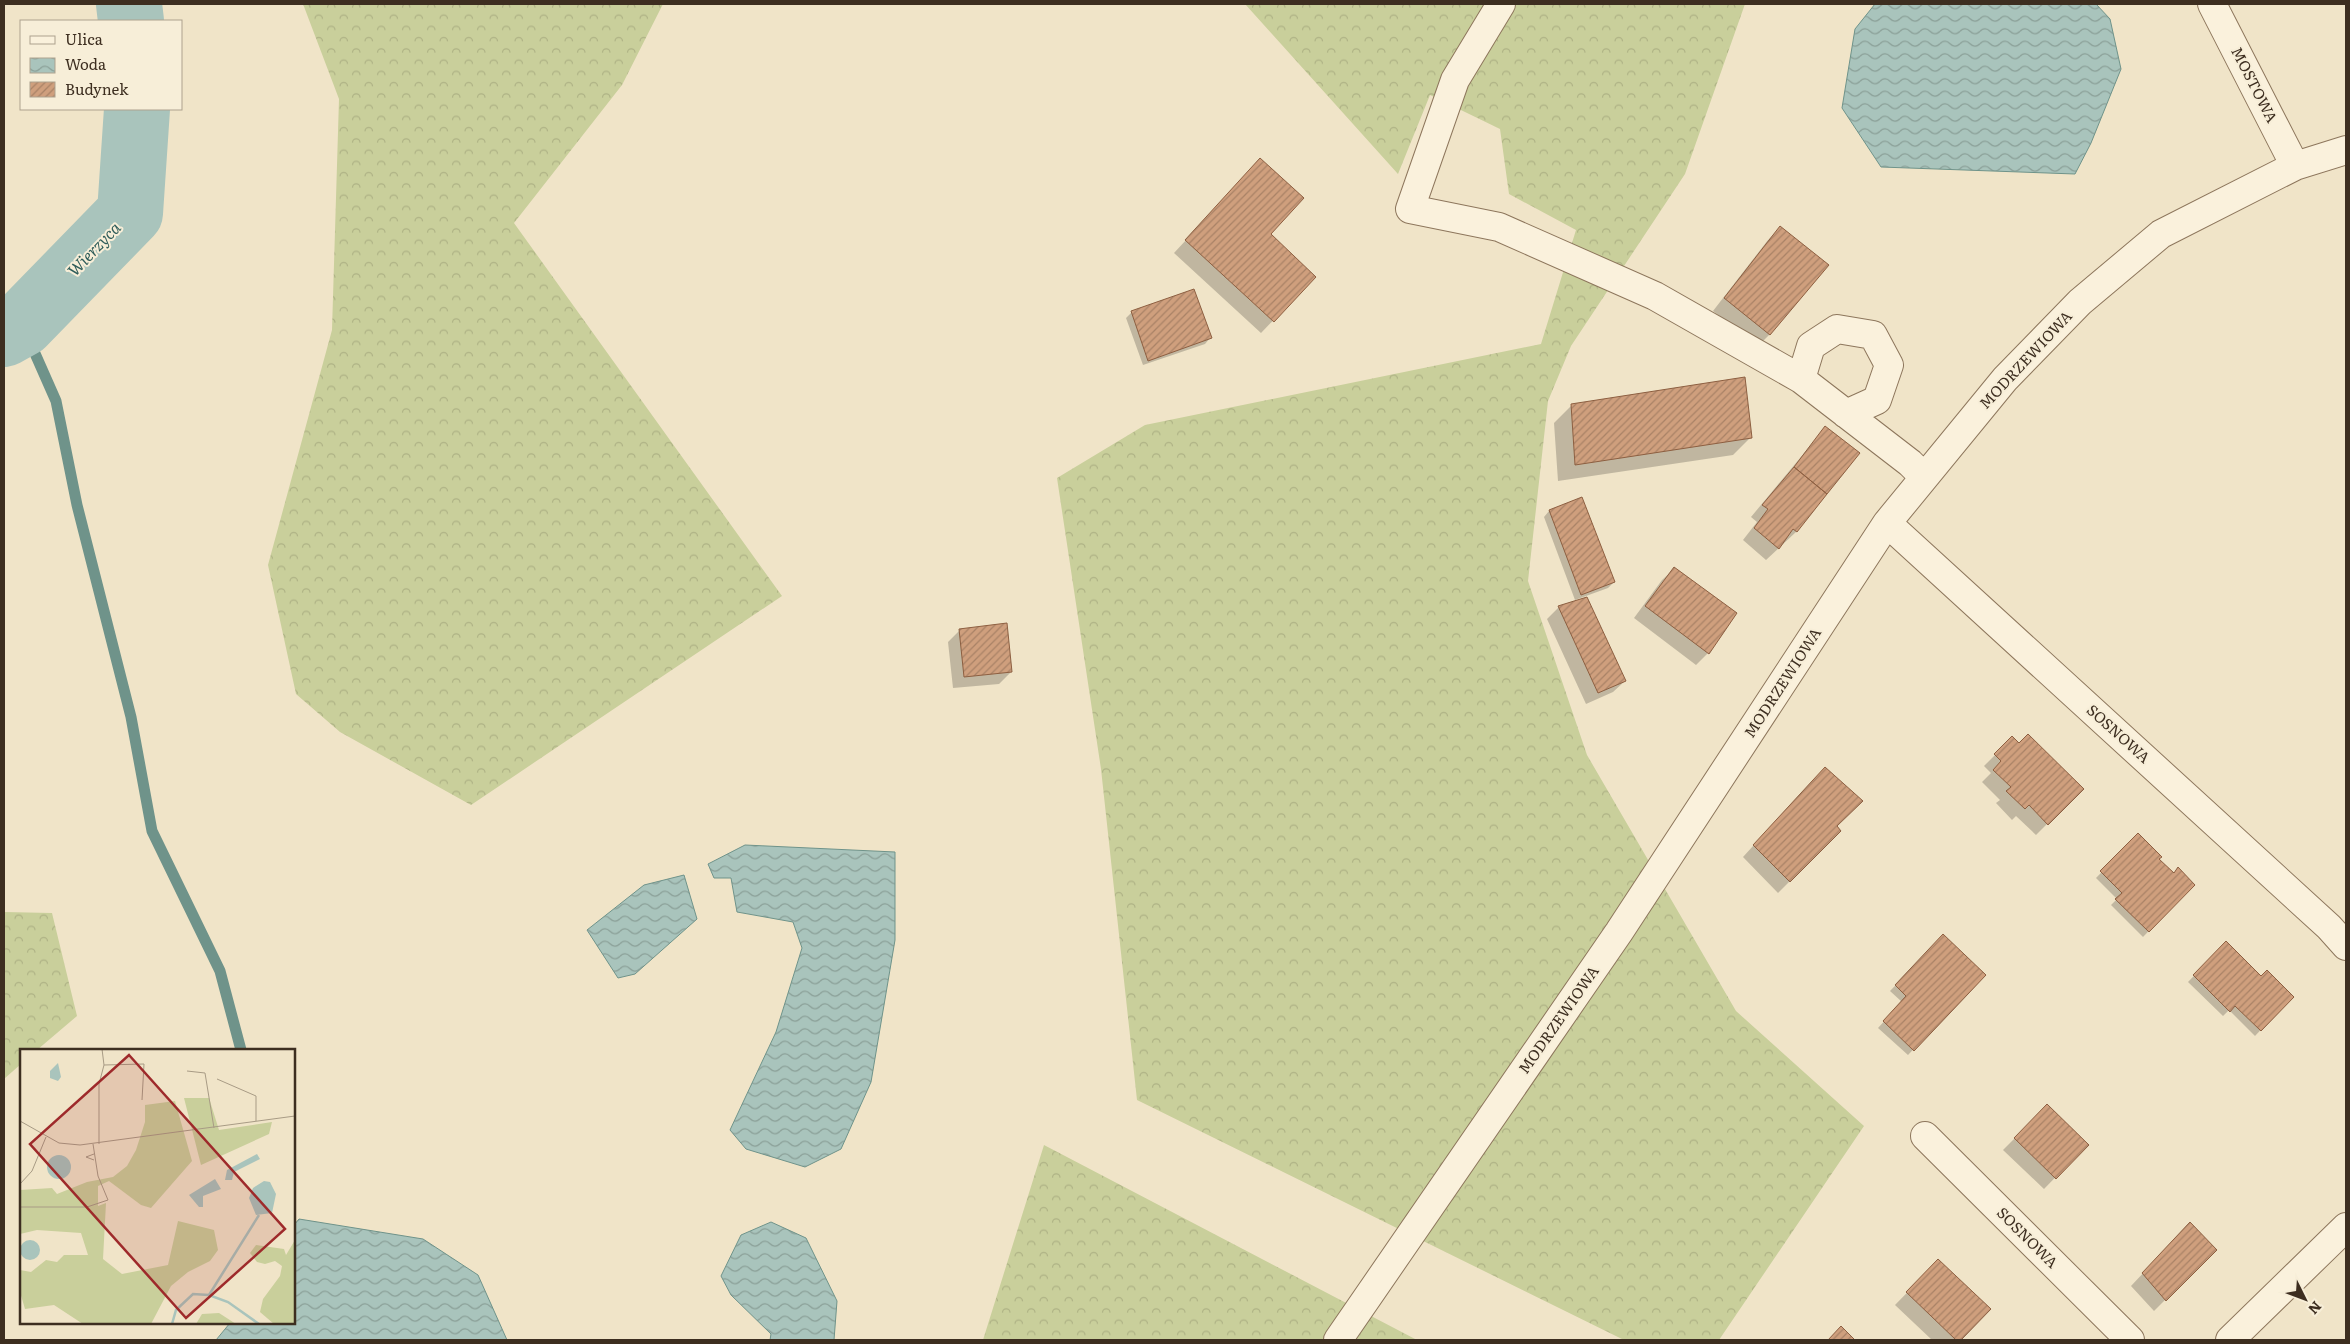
<svg xmlns="http://www.w3.org/2000/svg" width="2350" height="1344" font-family="Literata,serif">
<style>
.forest{fill:url(#forest-crowns)}
.water{fill:url(#water-waves);stroke:#6f938a}
.shadow{fill:#0003}
.lines{fill:none;stroke-linecap:round;stroke-linejoin:round}
.stream{stroke:#6f938a;stroke-width:11}
.river{stroke:#a9c4bc;stroke-width:66}
.building{fill:url(#building-hatch);stroke:#8d5f41}
.minor-casing{stroke:#8d765c;stroke-width:30}
.minor{stroke:#faf1dc;stroke-width:28}
.labels{text-anchor:middle;stroke-width:4;stroke-linejoin:round;paint-order:stroke}
.street-label{font-size:15px;fill:#3d2e20;stroke:#f7eed8}
.water-label{font-size:16px;font-style:italic;fill:#2f5d5a;stroke:#f7eed8}
.inset-river{fill:none;stroke:#a9c4bc;stroke-width:2.5}
.inset-road{fill:none;stroke:#a89b85;stroke-width:1}
.view{fill:#9e2a2b;fill-opacity:0.15;stroke:#9e2a2b;stroke-width:2.5}
.inset-edge{fill:none;stroke:#3d2e20;stroke-width:2.5}
</style>
<defs>
<pattern id="forest-crowns" width="20" height="18" patternUnits="userSpaceOnUse" patternTransform="scale(1.25)"><rect width="20" height="18" fill="#c9cf9b"/><path d="M2 6a3 3 0 1 1 6 0M12 15a3 3 0 1 1 6 0" fill="none" stroke="#aeb285"/></pattern>
<pattern id="water-waves" width="16" height="10" patternUnits="userSpaceOnUse" patternTransform="scale(1.25)"><rect width="16" height="10" fill="#a9c4bc"/><path d="M0 5q4-4 8 0t8 0" fill="none" stroke="#8ba098"/></pattern>
<pattern id="building-hatch" width="6" height="6" patternUnits="userSpaceOnUse" patternTransform="scale(1.25)"><rect width="6" height="6" fill="#cf9f7d"/><path d="M-1 1l2-2M0 6l6-6M5 7l2-2" fill="none" stroke="#a98266"/></pattern>
</defs>
<rect width="100%" height="100%" fill="#f0e4c8"/>
<path class="forest" d="M 303,4 L 663,4 L 622,85 L 514,223 L 782,596 L 471,805 L 340,732 L 296,694 L 268,565 L 332,330 L 339,99 Z
M 1245,4 L 1745,4 L 1685,174 L 1571,346 L 1548,401 L 1528,581 L 1587,755 L 1736,1011 L 1864,1126 L 1719,1340 L 1624,1340 L 1137,1100 L 1101,769 L 1057,478 L 1145,425 L 1541,344 L 1576,230 L 1509,194 L 1500,129 L 1430,95 L 1398,174 Z
M 4,912 L 52,913 L 77,1016 L 37,1050 L 21,1050 L 21,1064 L 4,1079 Z
M 1044,1145 L 1417,1340 L 983,1340 Z"/>
<path class="water" d="M 1875,4 L 2096,4 L 2110,19 L 2121,69 L 2091,143 L 2075,174 L 1881,167 L 1842,108 L 1855,29 Z
M 745,845 L 895,852 L 895,940 L 871,1082 L 841,1149 L 805,1167 L 746,1149 L 730,1130 L 776,1032 L 802,948 L 793,922 L 737,912 L 731,878 L 714,878 L 708,864 Z
M 684,875 L 697,919 L 635,974 L 618,978 L 587,930 L 644,885 Z
M 299,1219 L 423,1239 L 478,1275 L 507,1340 L 216,1340 L 230,1323 L 294,1323 L 294,1225 Z
M 771,1222 L 806,1238 L 837,1301 L 834,1340 L 770,1340 L 771,1334 L 731,1295 L 721,1276 L 741,1235 Z"/>
<path class="shadow" d="M 1249,172 L 1269,234 L 1315,277 L 1261,333 L 1174,253 Z
M 1780,228 L 1770,334 L 1758,346 L 1713,311 L 1768,240 Z
M 1132,312 L 1210,338 L 1205,344 L 1143,365 L 1126,318 Z
M 1571,406 L 1751,437 L 1733,455 L 1558,481 L 1554,423 Z
M 1825,428 L 1859,453 L 1796,532 L 1766,560 L 1743,540 L 1757,522 L 1751,517 Z
M 1581,498 L 1614,582 L 1608,588 L 1575,600 L 1544,517 L 1549,511 Z
M 1674,569 L 1708,653 L 1696,665 L 1634,618 L 1662,580 Z
M 1559,607 L 1625,681 L 1613,692 L 1586,704 L 1547,619 Z
M 960,630 L 1011,672 L 999,684 L 953,688 L 948,642 Z
M 2019,744 L 2082,789 L 2036,835 L 2016,816 L 2012,820 L 1996,803 L 2000,800 L 1982,782 L 1991,773 L 1984,766 L 2001,749 Z
M 1813,780 L 1840,831 L 1778,893 L 1743,857 Z
M 2138,835 L 2173,874 L 2193,885 L 2143,937 L 2111,905 L 2117,899 L 2096,878 Z
M 1943,936 L 1984,975 L 1908,1055 L 1878,1028 L 1902,1002 L 1890,991 Z
M 2226,943 L 2261,977 L 2292,997 L 2255,1036 L 2229,1010 L 2223,1016 L 2188,982 Z
M 2047,1106 L 2086,1146 L 2044,1189 L 2003,1150 Z
M 2179,1235 L 2215,1250 L 2154,1311 L 2131,1286 Z
M 1938,1261 L 1989,1309 L 1960,1340 L 1932,1340 L 1895,1305 Z"/>
<g class="lines">
<path class="stream" d="M 22,324 L 56,401 L 77,505 L 131,717 L 152,831 L 220,971 L 241,1050"/>
<path class="river" d="M 129,4 L 131,21
M 4,334 L 22,324 L 130,213 L 137,109"/>
</g>
<path class="building" d="M 1260,158 L 1304,198 L 1271,234 L 1316,277 L 1274,322 L 1185,240 Z
M 1780,226 L 1829,265 L 1770,335 L 1724,298 Z
M 1194,289 L 1212,338 L 1148,361 L 1131,311 Z
M 1745,377 L 1752,438 L 1575,465 L 1571,404 Z
M 1825,426 L 1860,453 L 1827,494 L 1794,467 Z
M 1794,467 L 1827,494 L 1797,532 L 1793,529 L 1779,549 L 1754,528 L 1768,509 L 1762,505 Z
M 1582,497 L 1615,582 L 1581,595 L 1549,510 Z
M 1674,567 L 1737,613 L 1709,654 L 1645,606 Z
M 1587,597 L 1626,681 L 1598,693 L 1558,606 Z
M 1007,623 L 1012,672 L 964,677 L 959,629 Z
M 2028,734 L 2084,789 L 2048,825 L 2029,805 L 2025,809 L 2006,791 L 2011,787 L 1993,770 L 2001,761 L 1994,754 L 2012,736 L 2019,743 Z
M 1825,767 L 1863,801 L 1837,826 L 1841,831 L 1790,882 L 1753,845 Z
M 2138,833 L 2162,857 L 2159,859 L 2174,873 L 2178,867 L 2195,885 L 2149,932 L 2115,899 L 2122,893 L 2100,871 Z
M 1943,934 L 1986,975 L 1914,1051 L 1883,1021 L 1906,996 L 1895,985 Z
M 2226,941 L 2261,976 L 2267,970 L 2294,997 L 2261,1031 L 2235,1006 L 2230,1012 L 2193,975 Z
M 2047,1104 L 2089,1145 L 2056,1179 L 2014,1138 Z
M 2190,1222 L 2217,1250 L 2166,1301 L 2142,1273 Z
M 1938,1259 L 1991,1309 L 1961,1340 L 1956,1340 L 1906,1292 Z
M 1841,1326 L 1855,1340 L 1828,1340 Z"/>
<g class="lines">
<g class="minor-casing">
<path id="minor" d="M 1501,4 L 1455,80 L 1410,209 L 1499,227 L 1655,296 L 1801,379 L 1910,463 L 1924,477
M 2212,4 L 2295,166
M 1801,379 L 1811,346 L 1837,329 L 1873,335 L 1889,365 L 1877,400 L 1846,414
M 1887,523 L 2329,927 L 2346,946
M 1925,1136 L 2130,1340
M 1338,1340 L 1619,932 L 1887,523 L 2005,379 L 2080,302 L 2161,234 L 2295,166 L 2346,150
M 2230,1340 L 2346,1227"/>
</g>
<use href="#minor" class="minor"/>
</g>
<g class="labels">
<g class="street-label">
<text transform="translate(2254 85) rotate(63)" y="5">MOSTOWA</text>
<text transform="translate(2026 360) rotate(-47)" y="5">MODRZEWIOWA</text>
<text transform="translate(1783 683) rotate(-57)" y="5">MODRZEWIOWA</text>
<text transform="translate(2118 734) rotate(42)" y="5">SOSNOWA</text>
<text transform="translate(1559 1020) rotate(-55)" y="5">MODRZEWIOWA</text>
<text transform="translate(2027 1238) rotate(45)" y="5">SOSNOWA</text>
</g>
<g class="water-label">
<text transform="translate(94 249) rotate(-46)" y="6">Wierzyca</text>
</g>
</g>
<g transform="translate(20 1049)">
<rect width="275" height="275" fill="#f0e4c8"/>
<path d="M 164,49 L 189,49 L 199,81 L 252,73 L 249,85 L 181,116 ZM 155,52 L 172,112 L 131,159 L 121,156 L 89,132 L 78,137 L 78,157 L 86,154 L 83,210 L 102,225 L 148,216 L 158,172 L 194,181 L 198,201 L 190,212 L 168,223 L 151,237 L 131,275 L 63,275 L 34,256 L 5,260 L 0,243 L 0,221 L 11,223 L 26,211 L 37,213 L 44,206 L 68,206 L 61,184 L 17,181 L 0,185 L 0,141 L 32,139 L 37,145 L 67,133 L 93,128 L 107,117 L 116,101 L 125,73 L 125,56 ZM 275,191 L 275,275 L 254,275 L 240,263 L 243,250 L 260,227 L 262,217 L 255,212 L 245,215 L 237,213 L 230,204 L 236,196 L 264,200 L 266,206 ZM 199,264 L 216,275 L 176,275 L 182,265 Z" fill="#c9cf9b"/>
<path d="M 38,14 L 41,28 L 38,32 L 30,29 L 30,22 ZM 237,105 L 240,110 L 214,123 L 212,131 L 205,131 L 207,121 ZM27 118a12 12 0 1 1 24 0a12 12 0 1 1-24 0ZM 195,130 L 201,140 L 183,147 L 183,158 L 179,158 L 169,146 ZM 244,132 L 250,133 L 256,145 L 252,164 L 236,166 L 229,149 L 233,139 ZM0 201a10 10 0 1 1 20 0a10 10 0 1 1-20 0Z" fill="#a9c4bc"/>
<path class="inset-river" d="M 189,246 L 239,166M 152,275 L 156,261 L 173,245 L 189,246 L 208,253 L 239,275"/>
<path class="inset-road" d="M 82,0 L 84,16M 167,22 L 185,24 L 194,79M 197,30 L 236,47 L 236,72M 0,72 L 39,94 L 60,96 L 275,67M 79,95 L 79,35 L 84,16 L 124,15 L 122,51M 74,105 L 66,108 L 74,111M 0,135 L 12,122 L 26,88M 0,158 L 67,158 L 88,151 L 78,127 L 73,95"/>
<path class="view" d="M 109,6 L 265,180 L 166,269 L 10,95 Z"/>
<rect width="275" height="275" class="inset-edge"/>
</g>
<rect width="2350" height="1344" fill="none" stroke="#3d2e20" stroke-width="10"/>
<rect x="20" y="20" width="162" height="90" fill="#f7eed8" stroke="#ada18e"/>
<rect x="30" y="36" width="25" height="8" fill="#faf1dc" stroke="#ada18e"/>
<text x="65" y="45" font-size="15" fill="#3d2e20">Ulica</text>
<rect x="30" y="58" width="25" height="15" fill="url(#water-waves)" stroke="#ada18e"/>
<text x="65" y="70" font-size="15" fill="#3d2e20">Woda</text>
<rect x="30" y="82" width="25" height="15" fill="url(#building-hatch)" stroke="#ada18e"/>
<text x="65" y="95" font-size="15" fill="#3d2e20">Budynek</text>
<g transform="translate(2305 1299) rotate(132)" stroke="#f7eed8" stroke-width="4" paint-order="stroke">
<path d="M0-4L9 19L0 12L-9 19Z" fill="#3d2e20"/>
<text y="-8" font-size="14" font-weight="bold" text-anchor="middle" fill="#3d2e20">N</text>
</g>
</svg>
